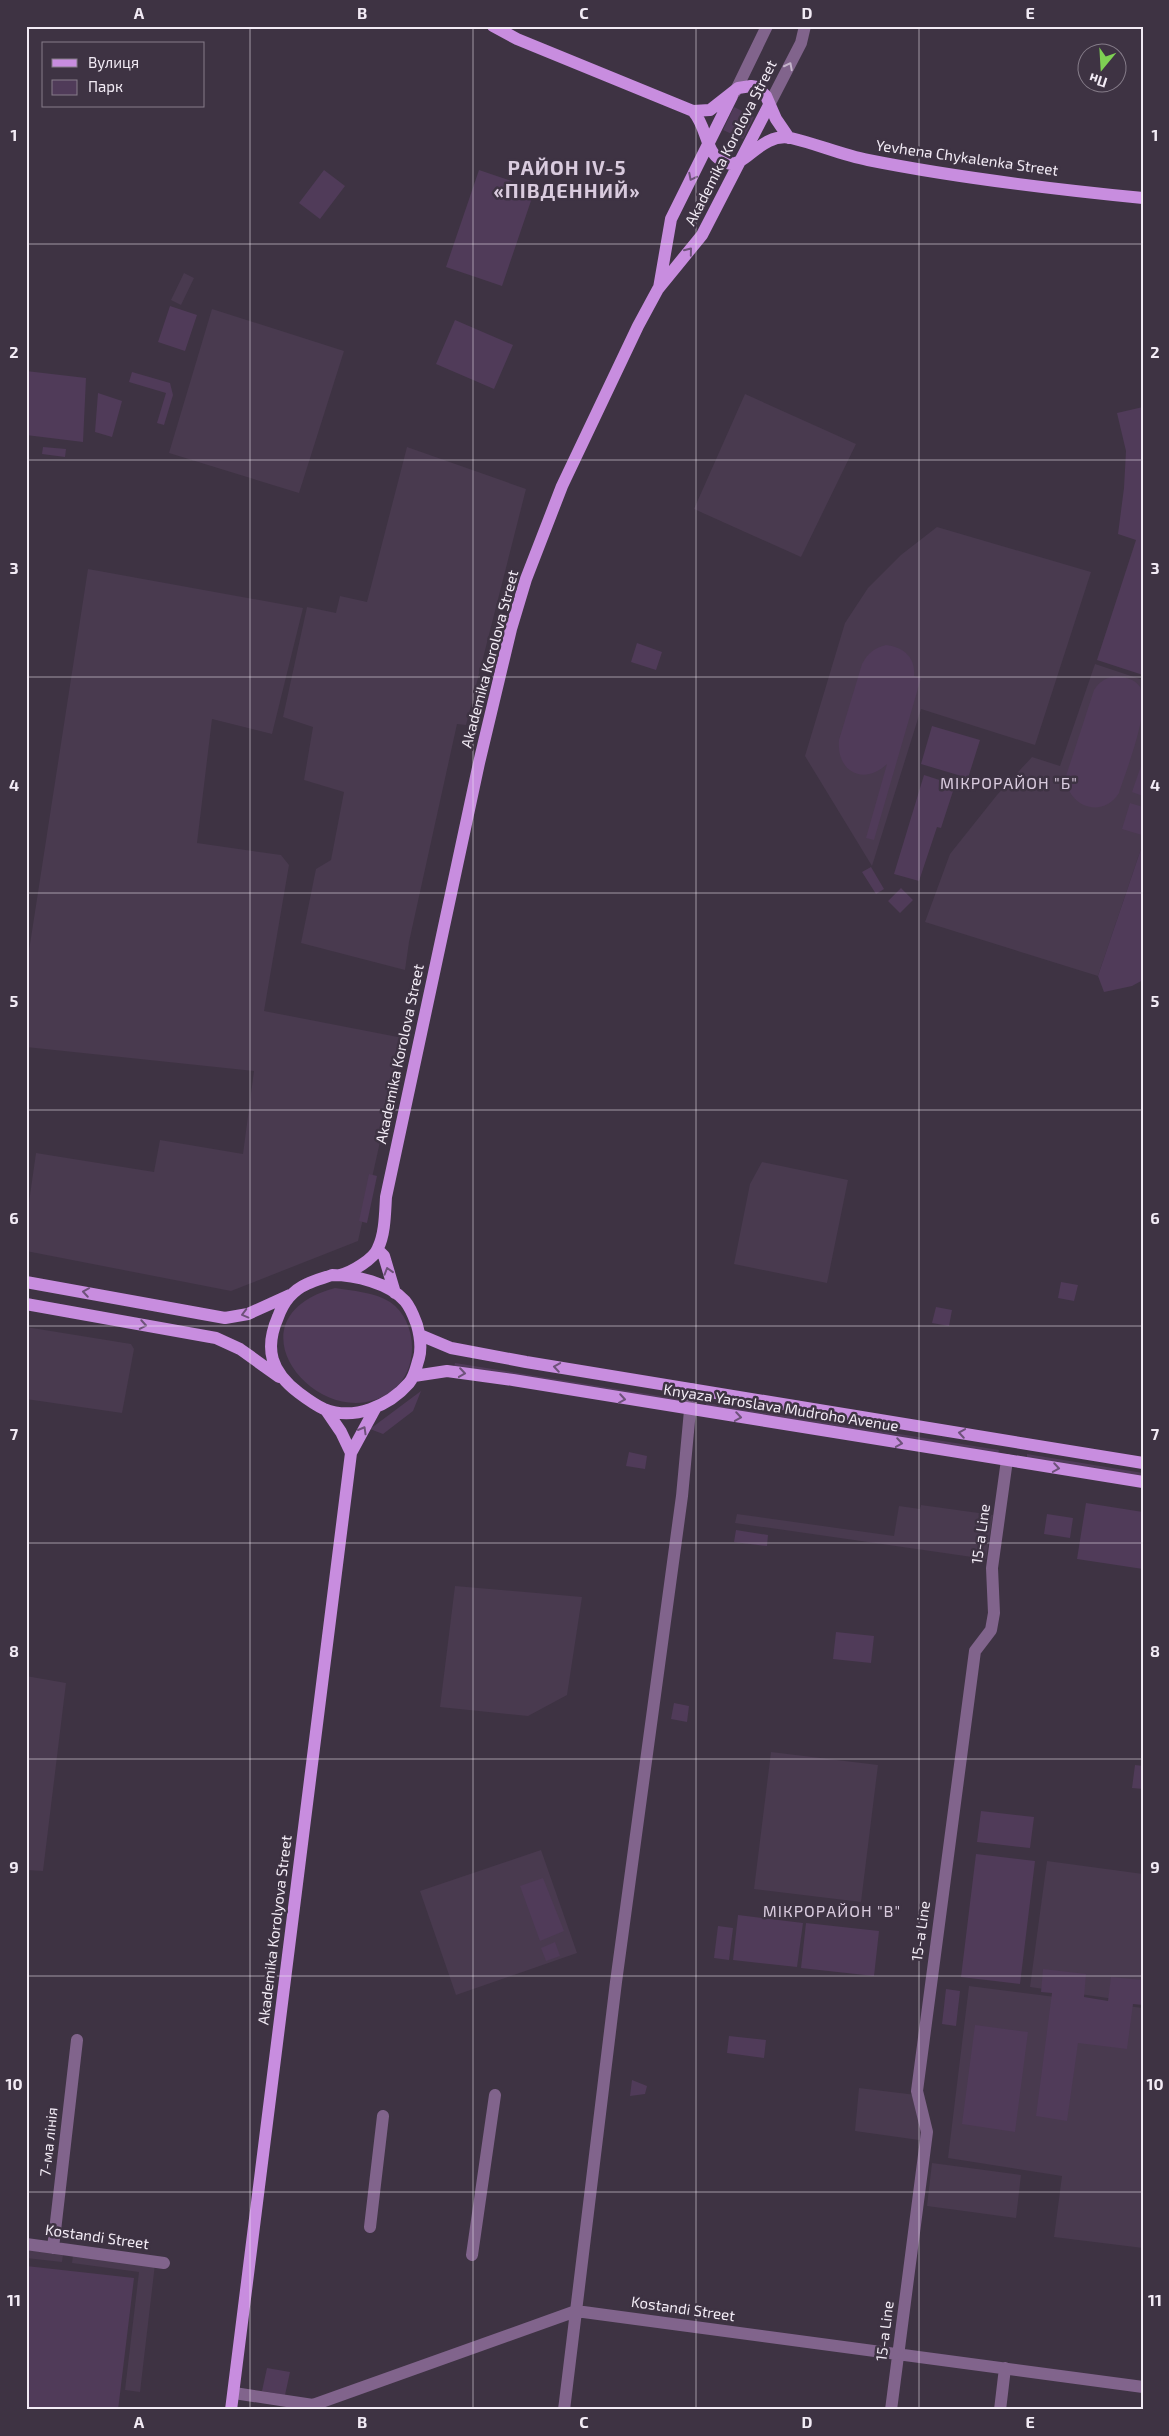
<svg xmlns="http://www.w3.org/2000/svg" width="1169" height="2436" font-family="'Exo 2',sans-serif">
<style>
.built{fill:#493a4f}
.green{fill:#503b59}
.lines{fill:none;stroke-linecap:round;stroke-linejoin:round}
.minor{stroke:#81648c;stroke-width:12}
.major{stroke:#c88ddf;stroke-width:12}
.oneway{stroke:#c5b5cb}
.oneway2{stroke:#6e527a}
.grid{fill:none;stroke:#f2ebf5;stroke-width:1;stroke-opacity:0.55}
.labels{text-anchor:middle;stroke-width:5;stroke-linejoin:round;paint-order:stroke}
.street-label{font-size:15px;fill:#f2ebf5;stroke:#3e3343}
.neighbourhood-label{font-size:16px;letter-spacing:1px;fill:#d9cbde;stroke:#3e3343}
.district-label{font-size:20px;font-weight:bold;letter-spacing:1px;fill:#d9cbde;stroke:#3e3343}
.neatline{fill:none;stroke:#f2ebf5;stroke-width:2}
.grid-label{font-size:16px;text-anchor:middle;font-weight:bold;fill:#f2ebf5}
</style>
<rect width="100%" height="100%" fill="#3e3343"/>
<path class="built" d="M 184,273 L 194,278 L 181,305 L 171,300 Z
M 212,309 L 344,351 L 299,493 L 169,453 Z
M 745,394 L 856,444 L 801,557 L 694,509 Z
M 407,447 L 526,489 L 466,725 L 457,724 L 409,942 L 405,970 L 301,943 L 316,869 L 331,860 L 344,792 L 304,780 L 313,727 L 283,717 L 307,607 L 336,613 L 340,596 L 367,602 Z
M 937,527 L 1091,572 L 1035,745 L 921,709 L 872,866 L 805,756 L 845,623 L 868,588 L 901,555 Z
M 88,569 L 303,608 L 272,734 L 212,719 L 197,843 L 281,855 L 289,865 L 264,1011 L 403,1038 L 358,1241 L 231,1291 L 26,1251 L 26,1223 L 36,1153 L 154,1172 L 160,1140 L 243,1154 L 254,1071 L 26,1047 L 26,970 Z
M 1095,664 L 1143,680 L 1143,843 L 1098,976 L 925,922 L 950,854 L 997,795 L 1032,757 L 1060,766 Z
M 762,1162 L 848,1180 L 827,1283 L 734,1264 L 750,1184 Z
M 26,1327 L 131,1344 L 134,1349 L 122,1413 L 26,1399 Z
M 921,1505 L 993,1515 L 986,1559 L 735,1523 L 737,1514 L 894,1536 L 899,1506 L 920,1509 Z
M 455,1586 L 582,1597 L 567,1695 L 528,1716 L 440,1707 Z
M 26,1676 L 66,1683 L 43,1871 L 26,1870 Z
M 771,1752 L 878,1765 L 861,1902 L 754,1889 Z
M 541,1850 L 577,1953 L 456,1995 L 420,1891 Z
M 1047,1861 L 1143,1874 L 1143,2003 L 1030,1987 Z
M 969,1986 L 1143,2008 L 1143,2248 L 1054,2237 L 1062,2176 L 948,2158 Z
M 859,2088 L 916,2095 L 926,2141 L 855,2131 Z
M 932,2163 L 1021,2175 L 1016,2218 L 927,2206 Z
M 26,2249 L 63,2254 L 62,2262 L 26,2258 Z
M 73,2255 L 155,2264 L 140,2392 L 125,2390 L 139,2272 L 72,2263 Z"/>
<path class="green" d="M 734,107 L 754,117 L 743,139 L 723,130 Z
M 324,170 L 345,186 L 320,219 L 299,203 Z
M 479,170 L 535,189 L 502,286 L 446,267 Z
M 170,306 L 197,315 L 185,351 L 158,342 Z
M 455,320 L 513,345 L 494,389 L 436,364 Z
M 26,371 L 86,378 L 83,442 L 26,435 Z
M 132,372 L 170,383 L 173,395 L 164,425 L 157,423 L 166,393 L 129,382 Z
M 98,393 L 122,401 L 112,437 L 95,432 Z
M 1143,407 L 1143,675 L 1097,660 L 1136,540 L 1118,534 L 1124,488 L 1126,451 L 1117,413 Z
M 43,447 L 66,449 L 65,457 L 42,454 Z
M 637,643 L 662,652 L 656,670 L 631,662 Z
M 886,645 C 903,647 916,657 914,676 L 921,678 L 874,840 L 866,838 L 887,764 C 864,786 836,772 839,740 L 862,664 C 868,653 874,648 886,645 Z
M 1116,676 C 1125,677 1135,679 1140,687 C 1152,707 1126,770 1119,793 C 1102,820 1066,806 1066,776 L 1094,690 C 1100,681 1105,678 1116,676 Z
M 932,726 L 980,740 L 968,778 L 921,764 Z
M 1143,760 L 1143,796 L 1132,792 Z
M 924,775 L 955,785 L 941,828 L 937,827 L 919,881 L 894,874 Z
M 1130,803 L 1143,807 L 1142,835 L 1122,829 Z
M 1143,843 L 1143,980 L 1132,986 L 1104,992 L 1098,976 Z
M 871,867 L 884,889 L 876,894 L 862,872 Z
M 901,888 L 913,900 L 900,913 L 888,901 Z
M 369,1174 L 377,1176 L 367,1223 L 359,1221 Z
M 1061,1282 L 1078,1285 L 1074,1301 L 1058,1298 Z
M 335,1288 C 352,1291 375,1292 390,1302 C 418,1321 420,1370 392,1391 C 323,1441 220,1319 335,1288 Z
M 936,1307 L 952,1310 L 949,1326 L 932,1323 Z
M 455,1363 L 685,1400 L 684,1405 L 454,1367 Z
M 421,1391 L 413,1411 L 383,1434 L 370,1429 Z
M 706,1403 L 999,1450 L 998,1454 L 705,1408 Z
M 629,1452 L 647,1456 L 645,1469 L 626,1466 Z
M 1027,1454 L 1143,1473 L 1143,1478 L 1027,1459 Z
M 1086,1503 L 1143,1512 L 1143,1569 L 1077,1559 Z
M 1047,1514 L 1073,1518 L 1070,1538 L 1044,1534 Z
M 736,1530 L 768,1535 L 767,1546 L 734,1542 Z
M 836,1632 L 874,1636 L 871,1663 L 833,1659 Z
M 674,1703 L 689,1706 L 687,1722 L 671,1719 Z
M 1135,1765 L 1143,1766 L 1143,1789 L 1132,1788 Z
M 981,1811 L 1034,1817 L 1030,1848 L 977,1842 Z
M 976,1854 L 1035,1861 L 1020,1984 L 961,1977 Z
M 543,1878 L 564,1931 L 540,1941 L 520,1886 Z
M 738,1915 L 803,1923 L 797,1967 L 733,1960 Z
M 806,1923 L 879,1931 L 874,1976 L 801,1968 Z
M 718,1926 L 733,1928 L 729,1960 L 714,1958 Z
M 555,1942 L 560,1956 L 546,1961 L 541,1948 Z
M 1043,1969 L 1086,1974 L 1084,1997 L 1108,2001 L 1111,1977 L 1143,1980 L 1143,2005 L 1133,2004 L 1127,2049 L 1078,2043 L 1067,2121 L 1036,2116 L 1052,1993 L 1041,1992 Z
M 946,1989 L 960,1991 L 956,2026 L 942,2024 Z
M 975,2025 L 1028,2032 L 1015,2132 L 962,2124 Z
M 729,2036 L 766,2040 L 764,2058 L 727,2053 Z
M 632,2080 L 647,2086 L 645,2094 L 630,2096 Z
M 26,2266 L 134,2278 L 118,2410 L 26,2410 Z
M 267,2368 L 290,2372 L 285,2395 L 262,2391 Z"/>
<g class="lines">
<path class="minor" d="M 735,92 L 767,26
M 769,105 L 801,43 L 805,26
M 370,2227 L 383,2116
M 26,2244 L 164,2263
M 53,2248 L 77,2040
M 472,2255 L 495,2095
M 234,2393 L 313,2405 L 576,2311 L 1143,2387
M 564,2410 L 616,1982 L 682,1496 L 692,1389
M 891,2410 L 927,2132 L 917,2091 L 975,1651 L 991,1630 L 994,1613 L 992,1568 L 1007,1460
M 1000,2410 L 1005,2368"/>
<path class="major" d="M 493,26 L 517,39 L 693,111 L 710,110 L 738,88 L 751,86 L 757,87 L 766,96 L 776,119 L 789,138
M 693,111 C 709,129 704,156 727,163 C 746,169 760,132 791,138 C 817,144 842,155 868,160 C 958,178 1051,189 1143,198
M 659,288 L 671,219 L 732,96
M 378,1250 L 384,1256 L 395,1293
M 332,1275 C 355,1275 389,1283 405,1301 C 411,1308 414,1317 417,1325 C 420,1336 422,1347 419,1358 C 416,1367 415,1376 409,1383 C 389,1406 354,1421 324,1409 C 315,1405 307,1399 299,1393 C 271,1372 264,1349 278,1317 C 283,1303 293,1290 307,1284 C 315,1280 324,1278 332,1275 Z
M 340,1275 C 352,1272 374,1259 378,1248 C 385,1234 385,1213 386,1197 L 479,763 L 511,629 L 526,579 L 562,486 L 638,326 L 658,289 L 702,235 L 769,105
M 26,1282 L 225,1318 L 248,1314 L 290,1295
M 26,1304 L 216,1338 L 240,1349 L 279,1377
M 420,1335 L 451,1348 L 526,1362 L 1143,1463
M 414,1376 L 447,1371 L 513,1380 L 1143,1482
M 326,1410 L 341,1432 L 351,1453
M 231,2410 L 351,1453 L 376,1407"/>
</g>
<defs><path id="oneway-chevron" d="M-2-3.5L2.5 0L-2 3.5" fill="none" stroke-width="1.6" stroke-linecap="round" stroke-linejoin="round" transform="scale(1.25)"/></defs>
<use class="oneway" href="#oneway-chevron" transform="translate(789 66) rotate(-63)"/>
<g class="oneway2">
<use href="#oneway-chevron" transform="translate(692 177) rotate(117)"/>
<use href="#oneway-chevron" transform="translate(689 251) rotate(-51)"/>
<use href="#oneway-chevron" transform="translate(388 1271) rotate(-107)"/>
<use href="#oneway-chevron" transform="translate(86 1292) rotate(-171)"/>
<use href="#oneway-chevron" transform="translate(245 1314) rotate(165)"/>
<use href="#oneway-chevron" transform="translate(143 1325) rotate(10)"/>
<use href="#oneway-chevron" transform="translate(557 1367) rotate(-171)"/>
<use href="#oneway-chevron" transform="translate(462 1373) rotate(8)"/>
<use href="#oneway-chevron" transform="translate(622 1399) rotate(9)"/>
<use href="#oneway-chevron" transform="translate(738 1417) rotate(9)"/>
<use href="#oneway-chevron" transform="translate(363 1430) rotate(-60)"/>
<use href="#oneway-chevron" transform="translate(962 1433) rotate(-171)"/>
<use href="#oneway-chevron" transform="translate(899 1443) rotate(9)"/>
<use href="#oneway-chevron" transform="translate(1056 1468) rotate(9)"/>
</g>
<path class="grid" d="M 250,26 L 250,2410M 473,26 L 473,2410M 696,26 L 696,2410M 919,26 L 919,2410M 26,244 L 1143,244M 26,460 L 1143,460M 26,677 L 1143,677M 26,893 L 1143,893M 26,1110 L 1143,1110M 26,1326 L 1143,1326M 26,1543 L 1143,1543M 26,1759 L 1143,1759M 26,1976 L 1143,1976M 26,2192 L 1143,2192"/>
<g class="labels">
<g class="street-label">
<text transform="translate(731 143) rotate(-63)" y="5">Akademika Korolova Street</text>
<text transform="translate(967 158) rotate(8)" y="5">Yevhena Chykalenka Street</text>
<text transform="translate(490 659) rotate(-75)" y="5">Akademika Korolova Street</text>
<text transform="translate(400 1054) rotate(-78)" y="5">Akademika Korolova Street</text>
<text transform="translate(781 1408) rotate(9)" y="5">Knyaza Yaroslava Mudroho Avenue</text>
<text transform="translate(981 1534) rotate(-82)" y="5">15-a Line</text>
<text transform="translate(275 1930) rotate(-83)" y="5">Akademika Korolyova Street</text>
<text transform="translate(921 1931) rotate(-82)" y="5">15-a Line</text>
<text transform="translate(49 2142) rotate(-84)" y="5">7-ма лінія</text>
<text transform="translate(97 2237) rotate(8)" y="5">Kostandi Street</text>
<text transform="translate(683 2309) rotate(8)" y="5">Kostandi Street</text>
<text transform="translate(885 2331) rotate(-83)" y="5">15-a Line</text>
</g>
<g class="neighbourhood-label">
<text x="1009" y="789">МІКРОРАЙОН "Б"</text>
<text x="832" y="1917">МІКРОРАЙОН "В"</text>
</g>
<g class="district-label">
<text x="567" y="175">РАЙОН IV-5<tspan x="567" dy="23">«ПІВДЕННИЙ»</tspan></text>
</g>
</g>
<rect width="1169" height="2436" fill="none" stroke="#3e3343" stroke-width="55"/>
<rect x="42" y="42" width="162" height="65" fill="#3e3343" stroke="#867d8a"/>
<rect x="52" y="59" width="25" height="8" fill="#c88ddf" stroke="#867d8a"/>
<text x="88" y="68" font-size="15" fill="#f2ebf5">Вулиця</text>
<rect x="52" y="80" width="25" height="15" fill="#503b59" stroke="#867d8a"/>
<text x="88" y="92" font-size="15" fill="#f2ebf5">Парк</text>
<g transform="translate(1102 68) rotate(198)"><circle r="24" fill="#3e3343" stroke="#867d8a"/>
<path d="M0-4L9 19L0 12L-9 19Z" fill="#7ed053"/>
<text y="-8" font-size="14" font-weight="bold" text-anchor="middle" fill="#f2ebf5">Пн</text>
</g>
<rect x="28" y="28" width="1114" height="2380" class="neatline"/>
<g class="grid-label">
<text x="139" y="19">A</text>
<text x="362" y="19">B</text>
<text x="584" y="19">C</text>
<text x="807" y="19">D</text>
<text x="1030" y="19">E</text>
<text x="14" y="141">1</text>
<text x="1155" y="141">1</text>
<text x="14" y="358">2</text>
<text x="1155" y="358">2</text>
<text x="14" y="574">3</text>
<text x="1155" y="574">3</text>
<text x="14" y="791">4</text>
<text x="1155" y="791">4</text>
<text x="14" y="1007">5</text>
<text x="1155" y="1007">5</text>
<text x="14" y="1224">6</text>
<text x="1155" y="1224">6</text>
<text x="14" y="1440">7</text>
<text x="1155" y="1440">7</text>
<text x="14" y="1657">8</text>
<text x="1155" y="1657">8</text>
<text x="14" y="1873">9</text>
<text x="1155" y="1873">9</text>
<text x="14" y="2090">10</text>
<text x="1155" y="2090">10</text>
<text x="14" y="2306">11</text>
<text x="1155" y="2306">11</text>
<text x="139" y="2428">A</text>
<text x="362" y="2428">B</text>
<text x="584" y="2428">C</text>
<text x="807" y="2428">D</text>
<text x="1030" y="2428">E</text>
</g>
</svg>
